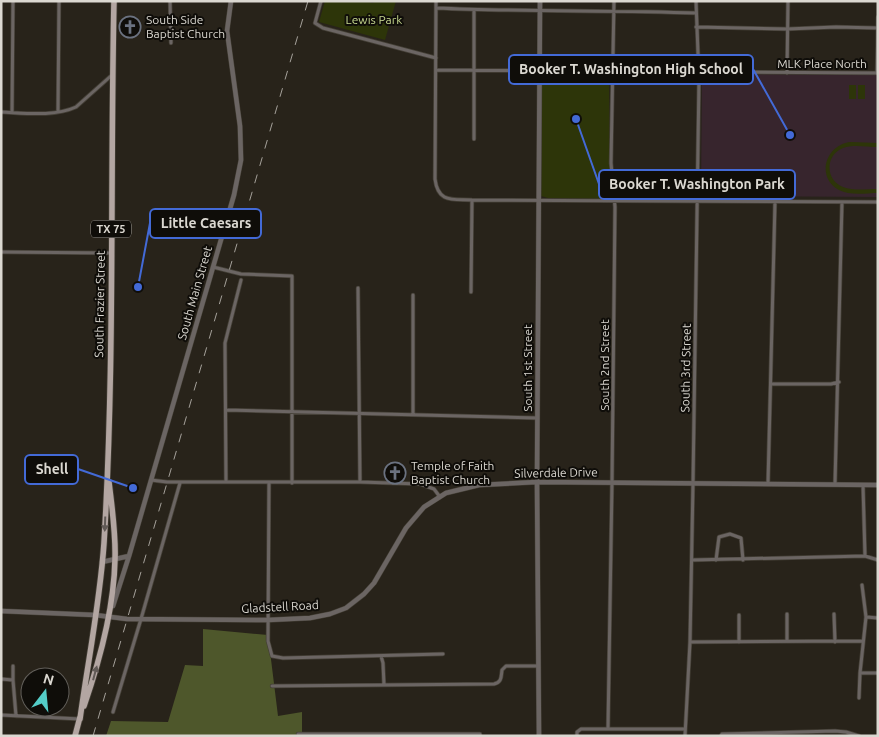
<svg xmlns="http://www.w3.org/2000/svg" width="879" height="737" font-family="Ubuntu,sans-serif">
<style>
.education{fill:#37252d}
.green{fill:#2d3509}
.forest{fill:#4e572b}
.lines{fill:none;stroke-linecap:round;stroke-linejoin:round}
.minor-casing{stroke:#454037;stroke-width:4.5}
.tertiary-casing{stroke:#454037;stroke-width:5.5}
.primary-casing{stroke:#454037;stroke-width:7}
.minor{stroke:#6b6563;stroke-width:3}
.tertiary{stroke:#6b6563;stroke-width:4.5}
.primary{stroke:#b3a6a2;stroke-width:5.5}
.rail{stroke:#a5a19a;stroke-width:1;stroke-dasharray:9 9;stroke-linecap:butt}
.oneway{fill:#615a56}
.labels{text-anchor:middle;stroke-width:4;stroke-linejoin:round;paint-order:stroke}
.shield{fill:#0f0d09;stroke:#9e9b95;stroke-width:1}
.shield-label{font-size:11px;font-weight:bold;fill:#dbd8d1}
.poi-label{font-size:12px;fill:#dbd8d1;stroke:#0f0d09;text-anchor:start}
.park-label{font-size:12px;fill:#c6d78e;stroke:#0f0d09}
.street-label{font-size:12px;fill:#dbd8d1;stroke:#0f0d09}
.leader{fill:none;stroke:#436ad7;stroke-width:2}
.callout-dot{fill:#436ad7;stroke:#0f0d09;stroke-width:2}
.callout{fill:#0f0d09;stroke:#436ad7;stroke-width:2}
.callout-label{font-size:14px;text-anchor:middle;font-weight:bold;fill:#dbd8d1}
</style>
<rect width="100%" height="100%" fill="#28231a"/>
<path class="education" d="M 702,74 L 878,75 L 878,197 L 703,196 L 701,194 Z"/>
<path class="green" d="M 325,1 L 365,1 L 373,3 L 374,1 L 396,1 L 385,40 L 319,22 Z
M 544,74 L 609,76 L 610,198 L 609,199 L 548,198 L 541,196 L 542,77 Z
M 849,85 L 856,85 L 856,99 L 849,99 Z
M 858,85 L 865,85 L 865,99 L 858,99 Z
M 851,142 L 878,143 L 878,147 C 867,147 853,144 843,148 C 825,155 825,180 843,187 C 853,191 867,189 878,189 L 878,193 C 866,193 850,196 839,190 C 815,177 826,144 851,142 Z"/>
<path class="forest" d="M 203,629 L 268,635 L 278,716 L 302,712 L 302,736 L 106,736 L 111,721 L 168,722 L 185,665 L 203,666 Z"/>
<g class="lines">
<g class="minor-casing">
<path id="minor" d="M 170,1 L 171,43
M 321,1 L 315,23 L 323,28 L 436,58
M 436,1 L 435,179 C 438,203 452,199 472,200 L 878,202
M 436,8 C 523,12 609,10 696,13
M 696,27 L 787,29 L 836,27 L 878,28
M 437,70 L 878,73
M 787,73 L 788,1
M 877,73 L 878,17
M 1,112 C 25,113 54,117 76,107 L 112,75
M 12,112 L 13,1
M 58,112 L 59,1
M 474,139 L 474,10
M 1,252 L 110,253
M 213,267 L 241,274 L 292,276 L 292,483
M 358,288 L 360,482
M 471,292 L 472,200
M 771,384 L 831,384 L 839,382
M 226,410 L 537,418
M 413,415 L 413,295
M 151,480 L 167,482 L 360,482 L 420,484 L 434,489 L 440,497
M 226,482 L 225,343 L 241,280
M 269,482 L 268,641 L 272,656 L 283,658 L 443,654
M 768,484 L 775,202
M 835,484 L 842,202
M 863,485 L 865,556
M 692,560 L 865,556 L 878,560
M 716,560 L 719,537 L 730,534 L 741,538 L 743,560
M 787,614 L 787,641
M 834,614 L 835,642
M 739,615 L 739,642
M 866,617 L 878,618
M 690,642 L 863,641
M 381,656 L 383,663 L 384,685
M 13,666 L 13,680 L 16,716
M 860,673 L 878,673
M 1,679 L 13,680
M 272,686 L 494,684 C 502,682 501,677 502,670 L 506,666 L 538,666
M 859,698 L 860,673 L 866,617 L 862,585
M 113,712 L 141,619 L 180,483
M 1,715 L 80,719
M 608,729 L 612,483 L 615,207 L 611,163 L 614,1
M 298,734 L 480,734 L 480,736
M 577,736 L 577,732 L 581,729 L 685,729
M 685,736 L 690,642 L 693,484 L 699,79 L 696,1
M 721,736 L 722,734 L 835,731 L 846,732 L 859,736"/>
</g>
<g class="tertiary-casing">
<path id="tertiary" d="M 102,562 L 129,556 L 234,195 L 241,160 L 240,126 L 227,31 L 231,1
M 113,606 L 129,556
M 1,611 L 95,615 L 127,619 L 268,620 L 310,618 L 330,614 L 346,608 L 364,594 L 374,583 L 406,528 L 424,507 L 446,493 L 479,485 L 537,482 L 878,485
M 539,736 L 537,482 L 540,1"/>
</g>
<g class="primary-casing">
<path id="primary" d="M 84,706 C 100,660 114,609 115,559 C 116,534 112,508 109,482
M 80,719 C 88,661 100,602 104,543 C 115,363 110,181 114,1
M 75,736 L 80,717"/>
</g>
<use href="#minor" class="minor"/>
<use href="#tertiary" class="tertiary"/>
<use href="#primary" class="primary"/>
<path class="rail" d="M 93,736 L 308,1"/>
</g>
<defs><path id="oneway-solid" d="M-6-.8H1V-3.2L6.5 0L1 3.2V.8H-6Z" transform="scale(1.25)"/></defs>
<g class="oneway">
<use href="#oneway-solid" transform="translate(105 524) rotate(92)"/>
<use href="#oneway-solid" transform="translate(95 673) rotate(-75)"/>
</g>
<defs>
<g id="church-ring" transform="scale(1.125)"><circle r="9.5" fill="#0f0d09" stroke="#6b7280" stroke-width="1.5"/><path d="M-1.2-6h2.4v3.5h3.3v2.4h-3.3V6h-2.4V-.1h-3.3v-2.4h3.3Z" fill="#6b7280"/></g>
</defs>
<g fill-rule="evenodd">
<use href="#church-ring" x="130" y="27"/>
<use href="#church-ring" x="395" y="473"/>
</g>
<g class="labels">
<rect class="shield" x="91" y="220.5" width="40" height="17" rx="4"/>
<g class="shield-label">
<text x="111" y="233">TX 75</text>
</g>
<g class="poi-label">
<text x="146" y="24">South Side<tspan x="146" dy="14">Baptist Church</tspan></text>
<text x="411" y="470">Temple of Faith<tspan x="411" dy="14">Baptist Church</tspan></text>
</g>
<g class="park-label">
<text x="374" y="24">Lewis Park</text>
</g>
<g class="street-label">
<text x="822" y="68">MLK Place North</text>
<text transform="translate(195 293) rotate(-74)" y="4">South Main Street</text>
<text transform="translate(100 304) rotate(-89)" y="4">South Frazier Street</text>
<text transform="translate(605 365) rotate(-90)" y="4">South 2nd Street</text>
<text transform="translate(528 368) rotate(-90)" y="4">South 1st Street</text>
<text transform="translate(686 368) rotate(-89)" y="4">South 3rd Street</text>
<text transform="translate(556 473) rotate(-1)" y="4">Silverdale Drive</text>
<text transform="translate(280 607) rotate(-3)" y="4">Gladstell Road</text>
</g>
</g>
<path class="leader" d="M790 135L753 69M576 119L599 184M138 287L150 223M133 488L78 469"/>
<g class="callout-dot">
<circle cx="790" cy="135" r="5"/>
<circle cx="576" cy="119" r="5"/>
<circle cx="138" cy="287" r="5"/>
<circle cx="133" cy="488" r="5"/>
</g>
<g class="callout">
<rect x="509" y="55" width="244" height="29" rx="5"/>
<rect x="599" y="170" width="196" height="29" rx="5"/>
<rect x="150" y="209" width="111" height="29" rx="5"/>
<rect x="25" y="455" width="53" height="29" rx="5"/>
</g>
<g class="callout-label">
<text x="631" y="74">Booker T. Washington High School</text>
<text x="697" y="189">Booker T. Washington Park</text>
<text x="206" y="228">Little Caesars</text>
<text x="52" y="474">Shell</text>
</g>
<rect width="879" height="737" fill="none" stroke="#dbd8d1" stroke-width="5"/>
<g transform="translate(45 692) rotate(16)"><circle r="24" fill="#0f0d09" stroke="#615e59"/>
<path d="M0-4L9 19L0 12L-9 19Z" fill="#54cdc8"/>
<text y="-8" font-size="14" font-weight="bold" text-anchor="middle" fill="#dbd8d1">N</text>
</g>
</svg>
